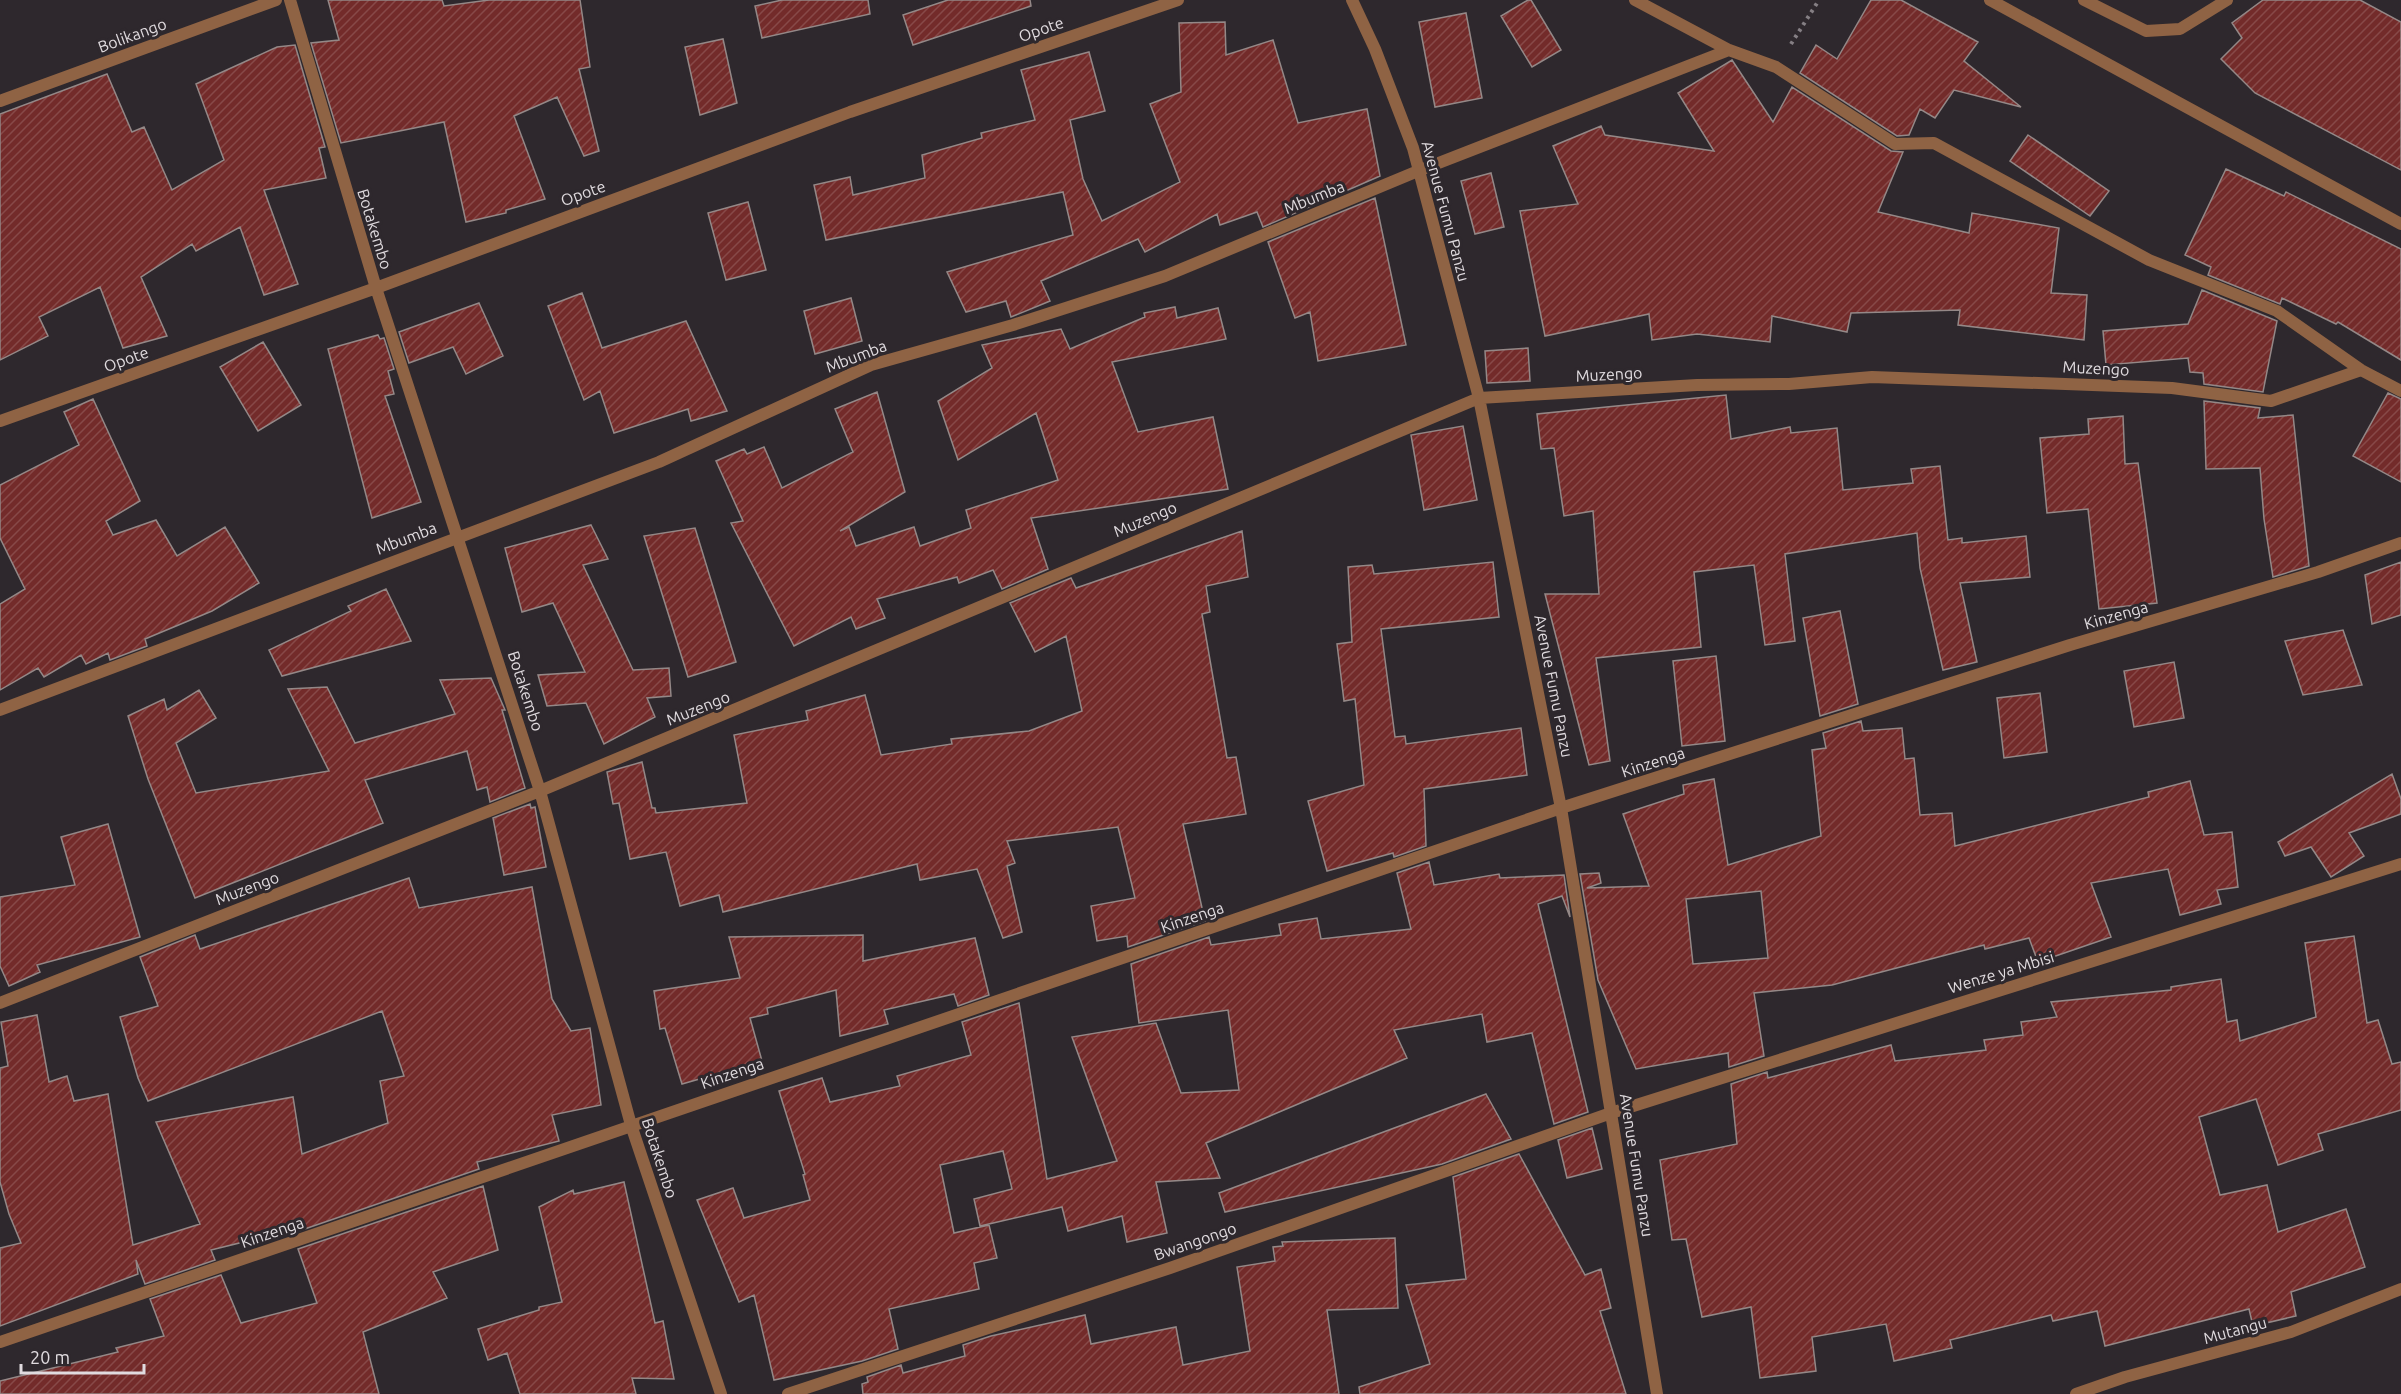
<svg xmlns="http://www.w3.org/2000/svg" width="2401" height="1394" font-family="Ubuntu,sans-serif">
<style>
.building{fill:url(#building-hatch);stroke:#948887;stroke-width:1.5;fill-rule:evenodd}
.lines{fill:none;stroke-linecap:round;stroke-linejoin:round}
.path{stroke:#857f84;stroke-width:4;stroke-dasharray:3 4.5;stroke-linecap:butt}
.street{stroke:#8f6344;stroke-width:12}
.labels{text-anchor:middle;stroke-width:6;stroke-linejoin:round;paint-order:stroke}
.street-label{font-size:16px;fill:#e0dbdf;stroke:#2e282d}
</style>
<defs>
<pattern id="building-hatch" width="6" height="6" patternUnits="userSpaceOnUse" patternTransform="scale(1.5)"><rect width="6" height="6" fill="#732b2a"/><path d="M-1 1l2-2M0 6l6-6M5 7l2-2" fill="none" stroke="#874948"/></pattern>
</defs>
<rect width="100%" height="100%" fill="#2e282d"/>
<path class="building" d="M 328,0 L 442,0 L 444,6 L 489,0 L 580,0 L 590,67 L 579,69 L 599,151 L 584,156 L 557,97 L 514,116 L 545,199 L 506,210 L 506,213 L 466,222 L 444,122 L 341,143 L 311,43 L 339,40 Z
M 782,0 L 868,0 L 870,14 L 762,38 L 755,6 Z
M 948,0 L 1030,0 L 1031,6 L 913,45 L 903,15 Z
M 1528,0 L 1531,0 L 1561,50 L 1532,67 L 1501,16 Z
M 1871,0 L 1901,0 L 1978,42 L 1964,61 L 2021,107 L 1954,90 L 1935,118 L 1920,109 L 1909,135 L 1897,136 L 1800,73 L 1816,45 L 1837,59 Z
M 2263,0 L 2360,0 L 2401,22 L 2401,170 L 2255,93 L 2221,59 L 2242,38 L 2232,23 Z
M 1466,13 L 1482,98 L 1435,107 L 1419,22 Z
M 1225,22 L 1226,55 L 1273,40 L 1298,123 L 1367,109 L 1380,176 L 1263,227 L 1257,212 L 1220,225 L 1217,214 L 1145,252 L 1138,239 L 1041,281 L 1050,301 L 1011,317 L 1006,301 L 966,312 L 947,272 L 1073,235 L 1063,192 L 826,240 L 814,185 L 850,177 L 853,195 L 925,178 L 922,155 L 982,138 L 981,133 L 1035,120 L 1021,70 L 1089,52 L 1105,111 L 1070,120 L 1083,179 L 1102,221 L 1180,182 L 1150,104 L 1181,92 L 1179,23 Z
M 723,39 L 737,103 L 700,115 L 685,47 Z
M 295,45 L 325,147 L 319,148 L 326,178 L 264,190 L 298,284 L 264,295 L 240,227 L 196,251 L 192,244 L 141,277 L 167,336 L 123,348 L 100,287 L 39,317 L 48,336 L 0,360 L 0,114 L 107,74 L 132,132 L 144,127 L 172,190 L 224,160 L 196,84 L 277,47 Z
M 1732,60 L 1773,122 L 1792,87 L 1891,151 L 1903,152 L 1878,212 L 1969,233 L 1972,213 L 2059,228 L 2051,293 L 2087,295 L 2084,340 L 1958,325 L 1960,310 L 1851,313 L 1847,332 L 1772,316 L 1770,342 L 1697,334 L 1652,340 L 1649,314 L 1545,336 L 1520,211 L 1578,204 L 1553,146 L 1601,126 L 1605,135 L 1714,151 L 1678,93 Z
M 2028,135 L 2109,191 L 2090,216 L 2010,161 Z
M 2226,169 L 2284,196 L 2286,192 L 2401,249 L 2401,360 L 2338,322 L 2336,324 L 2282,298 L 2280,304 L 2208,275 L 2211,267 L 2185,255 Z
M 1491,173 L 1504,227 L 1475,234 L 1461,181 Z
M 1375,198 L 1406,345 L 1318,361 L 1310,312 L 1295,318 L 1268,242 Z
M 748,202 L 766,270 L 726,280 L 708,213 Z
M 2202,290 L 2277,321 L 2263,392 L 2204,384 L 2203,373 L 2190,372 L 2188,358 L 2106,365 L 2103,331 L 2188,324 Z
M 582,293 L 602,348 L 686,321 L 727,411 L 691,421 L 688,409 L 614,433 L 600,391 L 584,400 L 548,306 Z
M 851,298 L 862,341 L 815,354 L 804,311 Z
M 479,303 L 503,356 L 466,374 L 453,347 L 409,363 L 399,332 Z
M 1175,307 L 1177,318 L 1218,308 L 1226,339 L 1112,362 L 1138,432 L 1213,417 L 1228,489 L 1031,518 L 1048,569 L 1002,589 L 993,570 L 959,583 L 957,577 L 877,599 L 885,618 L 856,629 L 851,617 L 794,646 L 731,523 L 743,521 L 716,461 L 744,449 L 747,454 L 764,447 L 782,488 L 853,452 L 835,409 L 877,392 L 905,492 L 840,531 L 849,527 L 856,546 L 914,527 L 920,546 L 971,528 L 966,510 L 1058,480 L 1036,413 L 958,460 L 938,401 L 992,368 L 982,345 L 1061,329 L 1070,349 L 1145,317 L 1144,313 Z
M 378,335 L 380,339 L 384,338 L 394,369 L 388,371 L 394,394 L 385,396 L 421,502 L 372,518 L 328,349 Z
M 263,342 L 301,405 L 258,431 L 220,367 Z
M 1528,348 L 1530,381 L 1487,383 L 1485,351 Z
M 2388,393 L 2401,399 L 2401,482 L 2353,456 Z
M 1726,395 L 1731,439 L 1790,427 L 1791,433 L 1837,428 L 1843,490 L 1913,483 L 1911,469 L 1940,466 L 1948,540 L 1962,538 L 1962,543 L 2026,536 L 2030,577 L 1960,583 L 1977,662 L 1943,670 L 1920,568 L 1917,533 L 1785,554 L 1795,641 L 1765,645 L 1754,565 L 1694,572 L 1701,647 L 1596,658 L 1610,761 L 1589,765 L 1545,594 L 1599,594 L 1593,511 L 1564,516 L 1554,448 L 1541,449 L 1537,414 Z
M 93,399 L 140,501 L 106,521 L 113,535 L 156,520 L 177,556 L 225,527 L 259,583 L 212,611 L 145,639 L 147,646 L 110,660 L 108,653 L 86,664 L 81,655 L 44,677 L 38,668 L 0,690 L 0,604 L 25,589 L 0,538 L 0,485 L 79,445 L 64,412 Z
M 2204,401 L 2260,408 L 2258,418 L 2293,415 L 2309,566 L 2273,577 L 2264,519 L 2260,468 L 2206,469 Z
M 2123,416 L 2125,464 L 2138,463 L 2157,603 L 2099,609 L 2088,509 L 2047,513 L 2040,438 L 2089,434 L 2088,419 Z
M 1463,426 L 1477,500 L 1424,510 L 1411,435 Z
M 591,525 L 608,559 L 583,565 L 633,670 L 669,668 L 671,696 L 647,698 L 655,717 L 604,744 L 586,703 L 547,706 L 538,675 L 585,672 L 553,603 L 522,612 L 505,548 Z
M 695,528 L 736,662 L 688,677 L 644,536 Z
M 1242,531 L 1248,577 L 1206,586 L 1210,612 L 1202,614 L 1227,758 L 1236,757 L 1246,814 L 1183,824 L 1205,921 L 1128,947 L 1127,936 L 1097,941 L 1091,906 L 1135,898 L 1118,827 L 1007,841 L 1015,863 L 1007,866 L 1022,932 L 1003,938 L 977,869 L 920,880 L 917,864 L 723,912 L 719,895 L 680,906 L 666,852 L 630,859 L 619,803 L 613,804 L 607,772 L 642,762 L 652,808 L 655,808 L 656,813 L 747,803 L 734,735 L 808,720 L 806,711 L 865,695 L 881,755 L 952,744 L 951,739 L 1029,731 L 1082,711 L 1066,636 L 1035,652 L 1010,603 L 1071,578 L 1076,588 Z
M 1493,562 L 1499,617 L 1381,629 L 1395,737 L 1405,736 L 1406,744 L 1521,728 L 1527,775 L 1424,789 L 1426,846 L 1394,857 L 1393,853 L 1327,871 L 1308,801 L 1364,785 L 1355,699 L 1344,701 L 1337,644 L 1352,642 L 1348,567 L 1372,565 L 1374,574 Z
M 2401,562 L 2401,615 L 2372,624 L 2365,575 Z
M 386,589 L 411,641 L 282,676 L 269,650 L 351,611 L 348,606 Z
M 1840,611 L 1858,704 L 1820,716 L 1803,618 Z
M 2343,630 L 2362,685 L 2303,695 L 2285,641 Z
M 1716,656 L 1725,741 L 1682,746 L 1673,661 Z
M 2174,662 L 2184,718 L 2134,727 L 2124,671 Z
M 491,678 L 505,710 L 502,710 L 525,788 L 490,802 L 487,787 L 477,790 L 467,751 L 365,780 L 383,823 L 195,898 L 148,779 L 128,716 L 164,699 L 167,710 L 199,690 L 216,718 L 176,743 L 196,793 L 329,771 L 288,689 L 327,687 L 355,743 L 455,714 L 440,680 Z
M 2040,693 L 2047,752 L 2004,758 L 1997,698 Z
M 1861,721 L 1863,731 L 1902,728 L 1905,759 L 1914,758 L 1920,815 L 1952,813 L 1955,846 L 2149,797 L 2148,792 L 2190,781 L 2204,835 L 2232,832 L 2238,887 L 2217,890 L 2221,904 L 2180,915 L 2168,869 L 2091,883 L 2111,937 L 2038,962 L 2029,938 L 1985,949 L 1984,945 L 1832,985 L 1754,993 L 1764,1056 L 1729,1067 L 1728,1053 L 1636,1069 L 1598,980 L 1580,874 L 1599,873 L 1601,883 L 1587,888 L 1649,886 L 1623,814 L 1684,794 L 1683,785 L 1714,779 L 1728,865 L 1821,836 L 1812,750 L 1826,748 L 1823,733 ZM 1761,891 L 1768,958 L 1693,964 L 1686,899 Z
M 2392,774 L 2401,799 L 2401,814 L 2349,833 L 2364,856 L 2331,877 L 2311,847 L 2285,856 L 2278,842 Z
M 530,804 L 531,808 L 535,807 L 546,867 L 504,875 L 493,818 Z
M 108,824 L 140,937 L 37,965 L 40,972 L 9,986 L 0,966 L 0,897 L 75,885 L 61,837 Z
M 1429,862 L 1434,885 L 1499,874 L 1500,878 L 1564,875 L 1570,917 L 1562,896 L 1538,904 L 1588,1112 L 1554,1124 L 1532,1033 L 1487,1042 L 1482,1014 L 1394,1030 L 1407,1058 L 1206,1143 L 1220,1178 L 1156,1182 L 1167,1233 L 1127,1242 L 1122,1216 L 1068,1231 L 1062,1207 L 980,1226 L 974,1199 L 1012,1189 L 1003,1151 L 940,1165 L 954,1233 L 989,1225 L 997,1258 L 974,1263 L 979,1289 L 889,1309 L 898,1349 L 862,1361 L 774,1380 L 754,1295 L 739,1302 L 697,1200 L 733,1188 L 744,1218 L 810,1200 L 803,1175 L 805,1174 L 779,1091 L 822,1078 L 830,1102 L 900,1086 L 897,1076 L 971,1055 L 962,1022 L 1019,1003 L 1047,1179 L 1117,1161 L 1072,1037 L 1156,1023 L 1181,1093 L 1239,1090 L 1228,1010 L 1139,1023 L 1131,964 L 1209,937 L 1211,945 L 1281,935 L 1279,924 L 1317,918 L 1321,939 L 1411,929 L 1397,873 Z
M 409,878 L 419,908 L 532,887 L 552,999 L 571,1031 L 590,1028 L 601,1105 L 552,1115 L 559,1141 L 477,1162 L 479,1169 L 293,1233 L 292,1230 L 211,1250 L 215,1260 L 145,1284 L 136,1260 L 138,1274 L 0,1326 L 0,1248 L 21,1243 L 9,1214 L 0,1182 L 0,1068 L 8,1066 L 1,1022 L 37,1015 L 49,1082 L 67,1076 L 74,1101 L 108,1094 L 133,1245 L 200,1224 L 156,1122 L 293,1097 L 302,1154 L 388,1123 L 380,1081 L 404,1076 L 382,1011 L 148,1101 L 138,1078 L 120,1017 L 158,1006 L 140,957 L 195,935 L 200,949 Z
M 863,935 L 863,961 L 975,938 L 989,995 L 958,1006 L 954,994 L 884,1010 L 888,1024 L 840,1036 L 836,990 L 767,1008 L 768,1014 L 750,1018 L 762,1061 L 682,1084 L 665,1028 L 660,1029 L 654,991 L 740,978 L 729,937 Z
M 2354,936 L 2367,1023 L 2378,1020 L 2392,1064 L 2401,1062 L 2401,1110 L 2318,1134 L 2323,1150 L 2278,1165 L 2256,1099 L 2199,1117 L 2220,1195 L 2267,1185 L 2278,1232 L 2346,1209 L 2365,1267 L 2291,1292 L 2296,1316 L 2253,1326 L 2249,1309 L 2105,1346 L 2097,1311 L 2053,1321 L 2051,1315 L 1950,1340 L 1952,1348 L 1894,1361 L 1886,1324 L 1812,1337 L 1816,1371 L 1760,1378 L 1751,1307 L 1702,1317 L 1686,1239 L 1672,1240 L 1660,1160 L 1737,1144 L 1731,1084 L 1767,1072 L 1768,1078 L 1891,1045 L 1895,1061 L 1986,1050 L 1984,1040 L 2023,1035 L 2021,1022 L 2057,1017 L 2051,1002 L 2171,990 L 2171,987 L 2221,979 L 2227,1022 L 2237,1020 L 2240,1041 L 2316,1017 L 2305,943 Z
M 1486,1094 L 1511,1139 L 1442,1164 L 1225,1212 L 1219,1193 Z
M 1592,1128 L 1602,1169 L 1567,1178 L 1558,1140 Z
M 1519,1154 L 1585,1275 L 1601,1269 L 1611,1308 L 1600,1311 L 1626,1394 L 1360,1394 L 1359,1387 L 1430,1364 L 1406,1285 L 1466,1279 L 1453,1177 Z
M 624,1182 L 655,1323 L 663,1321 L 674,1379 L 632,1378 L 636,1394 L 520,1394 L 507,1353 L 488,1360 L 478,1329 L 539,1310 L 539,1307 L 562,1302 L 539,1207 L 573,1190 L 574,1194 Z
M 483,1186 L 498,1250 L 433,1272 L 447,1298 L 363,1332 L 379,1394 L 0,1394 L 0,1381 L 118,1352 L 116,1348 L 164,1336 L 150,1299 L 221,1275 L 241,1323 L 317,1303 L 298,1249 Z
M 1395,1238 L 1398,1308 L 1327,1310 L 1339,1394 L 863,1394 L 862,1384 L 868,1382 L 867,1377 L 901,1365 L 903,1373 L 965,1356 L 963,1345 L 991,1336 L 1085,1315 L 1091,1344 L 1176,1327 L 1183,1365 L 1250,1351 L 1237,1267 L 1275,1261 L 1273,1247 L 1283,1246 L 1282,1242 Z"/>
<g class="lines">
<path class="path" d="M 1791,44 L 1819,0"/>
<path class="street" d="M 290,0 L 376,288 L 540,791 L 631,1125 L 721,1394
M 1352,0 L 1375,49 L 1413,148 L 1479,398 L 1561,808 L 1657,1394
M 1635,0 L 1729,50 L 1776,67 L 1895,144 L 1934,143 L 2149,260 L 2277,311 L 2361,370 L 2401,391
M 1990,0 L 2401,224
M 2084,0 L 2146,31 L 2180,29 L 2227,0
M 0,101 L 276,0
M 0,421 L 376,288 L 850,112 L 1178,0
M 0,710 L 659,462 L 871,365 L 1013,325 L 1165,276 L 1418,171 L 1729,50
M 0,1003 L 540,791 L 1479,398 L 1697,385 L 1789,384 L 1872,377 L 2172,388 L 2271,401 L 2361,370
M 0,1342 L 1561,808 L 2070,645 L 2318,572 L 2401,543
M 788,1394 L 1170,1268 L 1611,1113 L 2401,864
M 2076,1394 L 2125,1377 L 2291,1332 L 2401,1289"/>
</g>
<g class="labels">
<g class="street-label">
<text transform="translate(1041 29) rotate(-19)" y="6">Opote</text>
<text transform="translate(132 35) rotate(-20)" y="6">Bolikango</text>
<text transform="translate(583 193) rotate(-20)" y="6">Opote</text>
<text transform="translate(1314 197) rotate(-22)" y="6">Mbumba</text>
<text transform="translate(1446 211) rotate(75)" y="6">Avenue Fumu Panzu</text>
<text transform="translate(375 229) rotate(73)" y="6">Botakembo</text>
<text transform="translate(856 356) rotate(-21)" y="6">Mbumba</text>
<text transform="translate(126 359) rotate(-20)" y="6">Opote</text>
<text transform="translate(2096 368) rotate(3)" y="6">Muzengo</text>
<text transform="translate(1609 374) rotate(-3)" y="6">Muzengo</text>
<text transform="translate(1145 519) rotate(-23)" y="6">Muzengo</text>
<text transform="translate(406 538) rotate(-21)" y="6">Mbumba</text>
<text transform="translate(2116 615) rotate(-16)" y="6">Kinzenga</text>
<text transform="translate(1554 686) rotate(79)" y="6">Avenue Fumu Panzu</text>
<text transform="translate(526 691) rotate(72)" y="6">Botakembo</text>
<text transform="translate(698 708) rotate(-22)" y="6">Muzengo</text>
<text transform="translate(1653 762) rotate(-18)" y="6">Kinzenga</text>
<text transform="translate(247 888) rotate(-21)" y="6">Muzengo</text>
<text transform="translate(1192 917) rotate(-19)" y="6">Kinzenga</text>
<text transform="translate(2001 972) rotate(-17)" y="6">Wenze ya Mbisi</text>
<text transform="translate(732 1073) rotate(-19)" y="6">Kinzenga</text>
<text transform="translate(660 1158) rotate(72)" y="6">Botakembo</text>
<text transform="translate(1637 1165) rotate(81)" y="6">Avenue Fumu Panzu</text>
<text transform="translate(272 1232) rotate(-19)" y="6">Kinzenga</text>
<text transform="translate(1195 1241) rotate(-19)" y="6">Bwangongo</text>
<text transform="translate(2235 1330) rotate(-15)" y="6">Mutangu</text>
</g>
</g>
<path d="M21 1364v9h123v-9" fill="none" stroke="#e0dbdf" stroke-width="3"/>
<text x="30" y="1364" font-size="18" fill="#e0dbdf" stroke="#2e282d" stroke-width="4.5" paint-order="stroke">20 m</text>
</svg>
